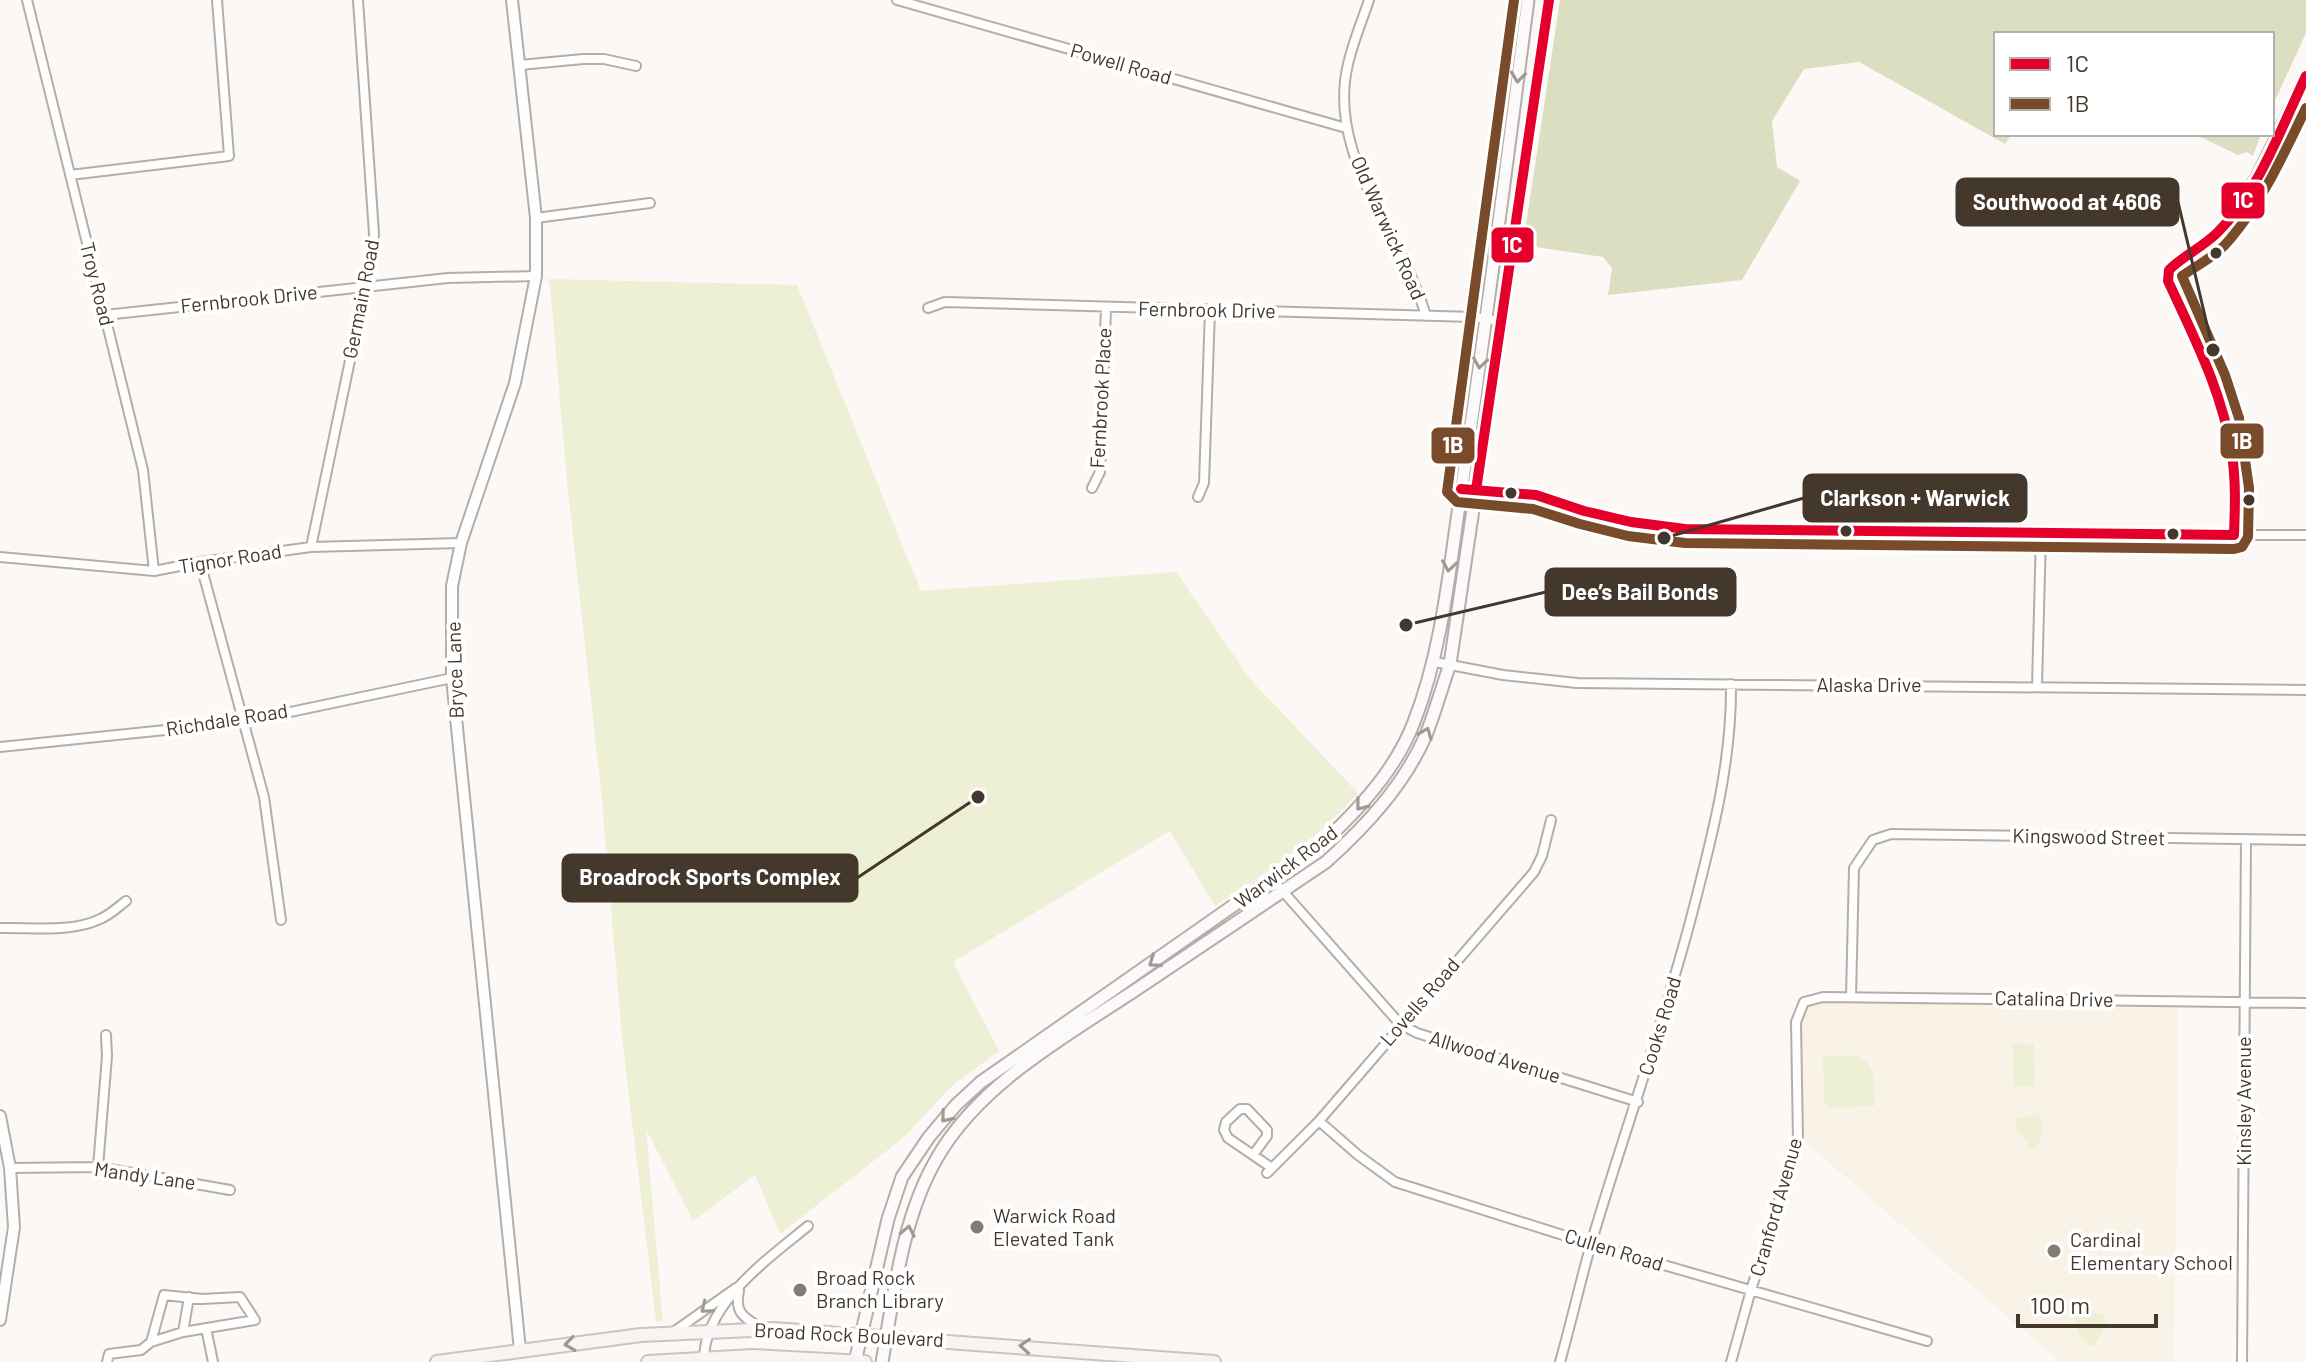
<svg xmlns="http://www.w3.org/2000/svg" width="2306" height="1362" font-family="Barlow,sans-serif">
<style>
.education{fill:#f9f2e6}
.green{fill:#eef0d5}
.forest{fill:#dcdec1}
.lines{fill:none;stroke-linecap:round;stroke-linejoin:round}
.minor-casing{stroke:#b5aea8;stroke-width:12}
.tertiary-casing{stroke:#b5aea8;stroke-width:14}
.secondary-casing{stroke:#b5aea8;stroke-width:15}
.primary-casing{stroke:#cec3c1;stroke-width:16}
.minor{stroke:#fefefe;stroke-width:8}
.tertiary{stroke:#fefefe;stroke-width:10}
.secondary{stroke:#fbf9f9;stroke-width:11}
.primary{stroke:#f8f4f3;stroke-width:12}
.bus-1-casing{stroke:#fff;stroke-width:16}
.bus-2-casing{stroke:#fff;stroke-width:16}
.bus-1{stroke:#e4002b;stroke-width:10}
.bus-2{stroke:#7a4b2a;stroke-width:10}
.oneway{stroke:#a09893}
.oneway2{stroke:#a19b96}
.oneway3{stroke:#9e9690}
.bus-dot{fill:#44382d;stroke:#fff;stroke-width:3}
.poi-dot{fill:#847b73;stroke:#fff;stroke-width:3}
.labels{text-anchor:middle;stroke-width:8;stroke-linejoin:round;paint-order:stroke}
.street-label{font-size:20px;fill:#44382d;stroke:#fff}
.poi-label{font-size:20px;fill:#44382d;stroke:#fff;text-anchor:start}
.leader{fill:none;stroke:#44382d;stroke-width:3}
.callout-dot{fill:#44382d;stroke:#fff;stroke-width:3}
.callout{fill:#44382d;stroke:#44382d;stroke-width:3}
.callout-label{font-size:22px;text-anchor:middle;font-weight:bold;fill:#fff}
.line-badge{stroke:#fff;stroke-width:3}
.badge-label{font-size:22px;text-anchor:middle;font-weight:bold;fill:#fff}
</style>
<rect width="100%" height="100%" fill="#fbf8f6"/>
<path class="education" d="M 1821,1001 L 2179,1006 L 2174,1362 L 2060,1362 L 1804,1141 L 1800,1026 L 1805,1009 L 1811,1004 Z"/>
<path class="green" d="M 548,279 L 797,285 L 921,591 L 1176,572 L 1251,680 L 1358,793 C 1316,841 1268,871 1215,906 L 1170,831 L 953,962 L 999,1051 L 953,1085 L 903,1138 L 780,1234 L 755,1175 L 693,1221 L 646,1129 L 663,1322 L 656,1321 L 622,1038 L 602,801 L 567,481 L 550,285 Z
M 2013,1043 L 2034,1044 L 2035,1087 L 2013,1087 Z
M 1852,1055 C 1878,1059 1874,1086 1875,1106 L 1830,1108 L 1824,1101 L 1823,1056 Z
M 2035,1114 L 2041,1117 C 2045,1126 2041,1139 2037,1148 L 2031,1149 L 2015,1126 L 2017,1119 Z
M 2080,1313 L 2100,1313 L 2105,1316 L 2106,1323 L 2095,1345 L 2091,1346 C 2082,1342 2074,1327 2075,1317 Z"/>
<path class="forest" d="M 1560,0 L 2306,0 L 2306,33 L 2272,107 L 2272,34 L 1996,34 L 1996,134 L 2012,134 L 2005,144 L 1859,62 L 1804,69 L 1772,121 L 1777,167 L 1800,181 L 1742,280 L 1608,295 L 1612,268 L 1603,257 L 1523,245 Z
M 2194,134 L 2261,134 L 2253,156 L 2247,152 L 2238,155 Z"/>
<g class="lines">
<g class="minor-casing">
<path id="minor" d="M 27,0 L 143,470 L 154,571
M 897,0 L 1346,128
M 1369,0 C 1362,21 1353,42 1348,64 C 1326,156 1402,233 1426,316
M 520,65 L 583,59 L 604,59 L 636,66
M 70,175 L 229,156 L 217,0
M 536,218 L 650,203
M 928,308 L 945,302 L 1474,317 L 1500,321
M 105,315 L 448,278 L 536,276
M 1092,488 L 1100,472 L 1106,308
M 1198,497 L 1204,483 L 1210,310
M 2234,535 L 2306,535
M 311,547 L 371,260 L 374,234 L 358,0
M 0,557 L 154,571 L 200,562 L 311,547 L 461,543
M 200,562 L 264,797 L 281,920
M 1435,662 L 1503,675 L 1577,683 L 2306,690
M 2037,686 L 2041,534
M 0,747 L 243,722 L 452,678
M 1272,879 L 1400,1024 L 1417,1033 L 1638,1102
M 0,928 C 31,927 72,933 100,919 C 110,915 118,907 126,901
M 1851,997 L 1854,868 L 1873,840 L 1891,834 L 2306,840
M 1319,1121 L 1358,1155 L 1395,1182 L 1591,1244 L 1927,1341
M 1253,1155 L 1267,1136 L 1267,1130 L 1247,1109 L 1240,1109 L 1226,1122 L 1224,1130 L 1228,1138 L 1272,1168
M 98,1167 L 107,1056 L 106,1035
M 10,1168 L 98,1167 L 230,1190
M 1267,1173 L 1319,1121 L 1534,872 L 1542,856 L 1551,820
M 739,1291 C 734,1312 744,1318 761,1328
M 164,1295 L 202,1299 L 240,1297 L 255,1320 L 183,1332 L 151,1342 Z
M 206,1328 L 213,1362
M 183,1332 L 189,1297
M 672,1333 L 736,1288
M 704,1361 C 703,1304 769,1258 808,1226
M 107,1362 L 109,1354 L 141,1350 L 151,1342
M 1560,1362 C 1571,1323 1580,1283 1591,1244 C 1623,1135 1662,1028 1691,918 C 1711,841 1732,764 1731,684
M 1731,1362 L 1751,1290 L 1798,1140 L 1796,1022 L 1804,1002 L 1823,997 L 2306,1003
M 2242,1362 L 2246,839"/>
</g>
<g class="tertiary-casing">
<path id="tertiary" d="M 512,0 L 536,218 L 536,276 L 515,383 L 461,543 L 452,586 L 452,678 L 520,1350
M 1461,489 L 1536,495 L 1584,511 L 1631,522 L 1685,529 L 1892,533 L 2234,535 C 2235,504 2236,473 2230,442 C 2221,386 2191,333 2168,281 L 2169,270 L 2176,263 L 2196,252 L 2220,230 L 2241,201 L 2257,176 L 2306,76
M 0,1116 L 10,1168 L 14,1227 L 0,1320"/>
</g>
<g class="secondary-casing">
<path id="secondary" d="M 855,1362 L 888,1219 L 902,1177 L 929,1137 L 956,1105 L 981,1082 L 1320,845 C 1358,811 1396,770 1414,722 C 1444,645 1450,560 1463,479 C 1487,320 1507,160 1528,0
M 882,1362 C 894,1294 902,1218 937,1158 C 979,1084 1066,1036 1134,991 C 1198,948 1263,905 1326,862 C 1366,826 1404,785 1426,735 C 1435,712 1442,687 1450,664 L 1549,0"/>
</g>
<g class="primary-casing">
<path id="primary" d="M 437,1362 L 641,1335 L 774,1329 L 1214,1362
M 648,1362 L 753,1356 L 865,1362"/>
</g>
<use href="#minor" class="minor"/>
<use href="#tertiary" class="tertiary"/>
<use href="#secondary" class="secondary"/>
<use href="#primary" class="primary"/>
<g class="bus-1-casing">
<path id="bus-1" d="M 1461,489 L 1536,495 L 1584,511 L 1631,522 L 1685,529 L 2234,535
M 1476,490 L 1549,0
M 2234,535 C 2235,508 2236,481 2232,455 C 2223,393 2194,337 2168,281 L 2169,270 C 2183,256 2203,247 2218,232 C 2259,191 2281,128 2306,76"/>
</g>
<g class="bus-2-casing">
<path id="bus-2" d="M 1514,0 L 1447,492 L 1457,502 L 1533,509 L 1580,524 L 1628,536 L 1685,543 L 2234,549 L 2242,547 L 2248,537 L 2249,488 L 2239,418 L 2225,375 L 2182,276 C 2199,264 2218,255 2231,238 C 2264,199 2284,153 2306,108"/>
</g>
<use href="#bus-1" class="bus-1"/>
<use href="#bus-2" class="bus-2"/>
</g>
<defs><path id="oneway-chevron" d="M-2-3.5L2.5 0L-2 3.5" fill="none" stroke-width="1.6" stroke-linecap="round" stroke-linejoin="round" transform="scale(2)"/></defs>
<g class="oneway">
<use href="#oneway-chevron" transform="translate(1518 77) rotate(97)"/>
<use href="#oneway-chevron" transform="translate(1480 363) rotate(99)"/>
<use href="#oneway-chevron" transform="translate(1449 566) rotate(99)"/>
<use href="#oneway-chevron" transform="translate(1426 733) rotate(-68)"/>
<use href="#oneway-chevron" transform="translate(1361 805) rotate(128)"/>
<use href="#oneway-chevron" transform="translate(1154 962) rotate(145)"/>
<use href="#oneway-chevron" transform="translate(946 1117) rotate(130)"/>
<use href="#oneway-chevron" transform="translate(908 1231) rotate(-78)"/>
</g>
<use class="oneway2" href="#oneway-chevron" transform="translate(706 1308) rotate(141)"/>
<g class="oneway3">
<use href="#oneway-chevron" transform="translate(570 1344) rotate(172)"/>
<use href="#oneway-chevron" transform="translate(1025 1346) rotate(-176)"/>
</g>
<g class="bus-dot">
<circle cx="2216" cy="253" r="7"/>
<circle cx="1511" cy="493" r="7"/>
<circle cx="2249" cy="500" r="7"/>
<circle cx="1846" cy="531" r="7"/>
<circle cx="2173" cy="534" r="7"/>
</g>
<g class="poi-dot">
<circle cx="977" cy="1227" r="8"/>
<circle cx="2054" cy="1251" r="8"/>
<circle cx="800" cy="1290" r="8"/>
</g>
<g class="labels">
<g class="street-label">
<text transform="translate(1121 64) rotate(16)" y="7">Powell Road</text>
<text transform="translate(1388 228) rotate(66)" y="7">Old Warwick Road</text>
<text transform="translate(97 284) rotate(76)" y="7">Troy Road</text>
<text transform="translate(249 299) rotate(-6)" y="7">Fernbrook Drive</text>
<text transform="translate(361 299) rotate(-79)" y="7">Germain Road</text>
<text transform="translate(1207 310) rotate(1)" y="7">Fernbrook Drive</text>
<text transform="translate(1101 398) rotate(-87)" y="7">Fernbrook Place</text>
<text transform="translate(230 559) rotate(-9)" y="7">Tignor Road</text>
<text transform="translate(455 670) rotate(-92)" y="7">Bryce Lane</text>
<text x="1869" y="692">Alaska Drive</text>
<text transform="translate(227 720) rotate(-9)" y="7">Richdale Road</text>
<text transform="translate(2089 837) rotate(1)" y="7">Kingswood Street</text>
<text transform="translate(1286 867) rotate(-37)" y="7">Warwick Road</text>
<text transform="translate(2054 999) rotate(1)" y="7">Catalina Drive</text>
<text transform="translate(1420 1002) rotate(-49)" y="7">Lovells Road</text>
<text transform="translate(1660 1026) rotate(-73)" y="7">Cooks Road</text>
<text transform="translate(1495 1057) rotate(17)" y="7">Allwood Avenue</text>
<text transform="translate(2244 1101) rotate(-90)" y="7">Kinsley Avenue</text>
<text transform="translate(145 1176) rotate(8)" y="7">Mandy Lane</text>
<text transform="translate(1776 1207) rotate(-74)" y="7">Cranford Avenue</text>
<text transform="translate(1614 1250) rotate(17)" y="7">Cullen Road</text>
<text transform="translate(849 1335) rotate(3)" y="7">Broad Rock Boulevard</text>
</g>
<g class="poi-label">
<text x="993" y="1223">Warwick Road<tspan x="993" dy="23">Elevated Tank</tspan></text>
<text x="2070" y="1247">Cardinal<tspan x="2070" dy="23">Elementary School</tspan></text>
<text x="816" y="1285">Broad Rock<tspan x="816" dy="23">Branch Library</tspan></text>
</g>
</g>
<path class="leader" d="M2213 350L2178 202M1664 538L1804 498M1406 625L1546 592M978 797L857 878"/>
<g class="callout-dot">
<circle cx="2213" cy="350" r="8"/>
<circle cx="1664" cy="538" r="8"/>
<circle cx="1406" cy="625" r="8"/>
<circle cx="978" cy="797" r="8"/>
</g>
<g class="callout">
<rect x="1957" y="179" width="221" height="46" rx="8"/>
<rect x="1804" y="475" width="222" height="46" rx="8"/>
<rect x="1546" y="569" width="189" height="46" rx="8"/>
<rect x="563" y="855" width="294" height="46" rx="8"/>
</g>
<g class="callout-label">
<text x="2067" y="210">Southwood at 4606</text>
<text x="1915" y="506">Clarkson + Warwick</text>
<text x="1640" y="600">Dee’s Bail Bonds</text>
<text x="710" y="885">Broadrock Sports Complex</text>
</g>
<g class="line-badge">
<rect x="2220" y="181" width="46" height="39" rx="8" fill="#e4002b"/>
<rect x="1490" y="226" width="45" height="38" rx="8" fill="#e4002b"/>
<rect x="2219" y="422" width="46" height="38" rx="8" fill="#7a4b2a"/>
<rect x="1430" y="426" width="46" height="39" rx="8" fill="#7a4b2a"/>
</g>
<g class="badge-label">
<text x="2243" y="208">1C</text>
<text x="1512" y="253">1C</text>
<text x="2242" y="449">1B</text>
<text x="1453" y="453">1B</text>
</g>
<rect x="1994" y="32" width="280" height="104" fill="#ffffff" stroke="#b4afab" stroke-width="2"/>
<rect x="2010" y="58" width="40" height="12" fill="#e4002b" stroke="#b4afab" stroke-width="2"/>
<text x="2066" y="72" font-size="24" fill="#44382d">1C</text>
<rect x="2010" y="98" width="40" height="12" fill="#7a4b2a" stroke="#b4afab" stroke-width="2"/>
<text x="2066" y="112" font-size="24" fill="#44382d">1B</text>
<path d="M2018 1314v12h138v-12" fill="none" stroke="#44382d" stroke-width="4"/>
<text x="2030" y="1314" font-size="24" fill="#44382d" stroke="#ffffff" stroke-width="6" paint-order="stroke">100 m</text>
</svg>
